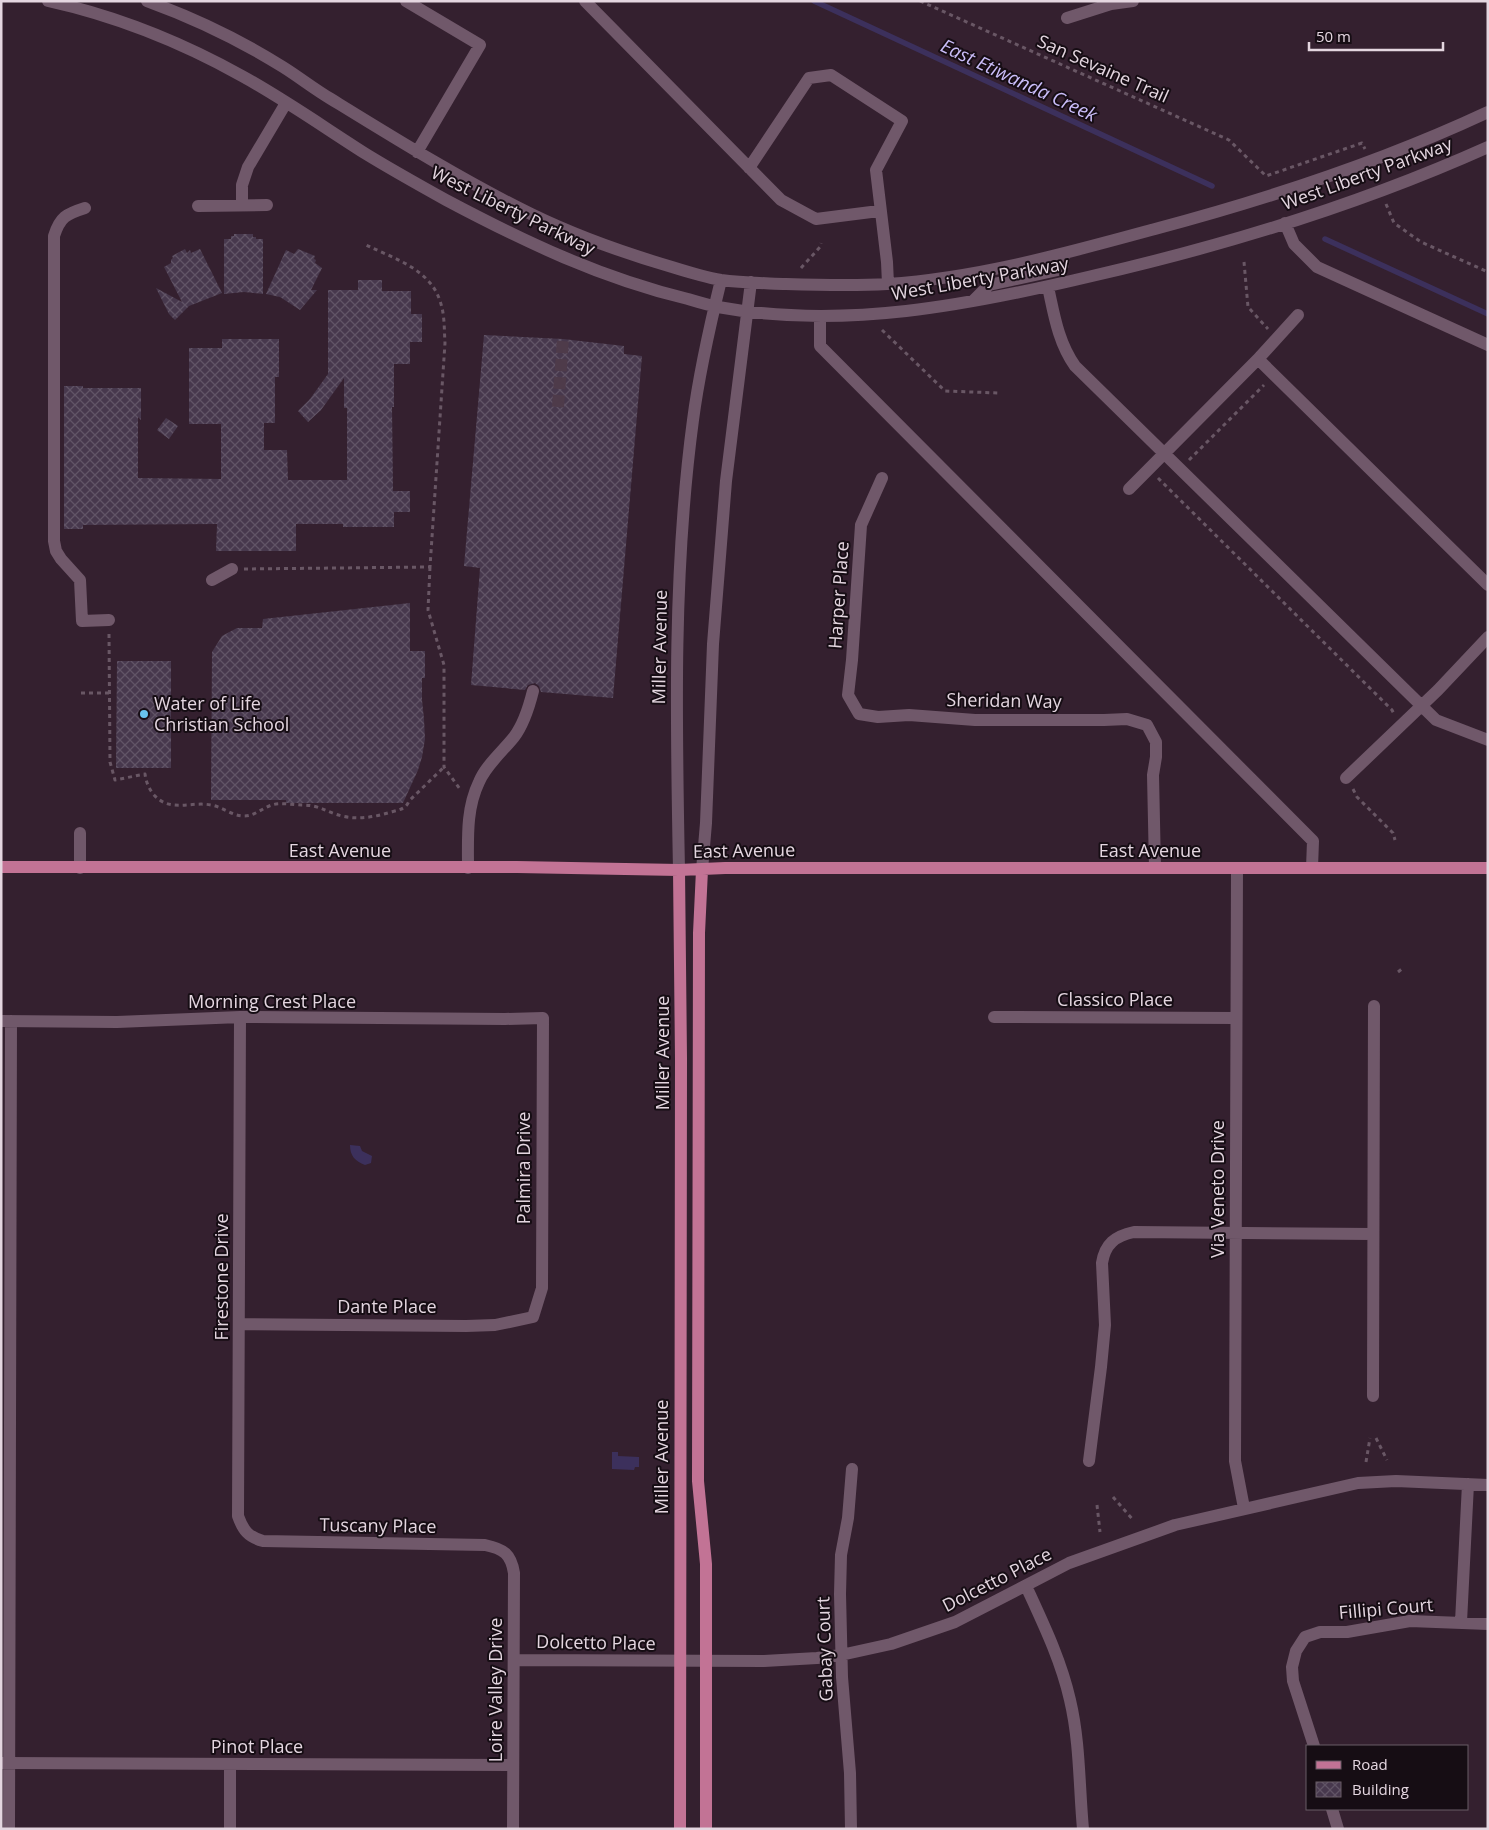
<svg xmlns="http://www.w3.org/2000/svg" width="1489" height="1830" font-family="'Open Sans',sans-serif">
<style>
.water{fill:#3c305c}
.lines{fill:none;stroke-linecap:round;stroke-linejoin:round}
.stream{stroke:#3c305c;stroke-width:5.5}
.building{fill:url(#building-cross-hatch)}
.minor-tunnel{stroke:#4e3b4a;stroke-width:12;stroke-dasharray:12 6;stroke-linecap:butt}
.path{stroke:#695765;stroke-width:3;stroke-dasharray:4 4;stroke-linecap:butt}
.minor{stroke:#70586a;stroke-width:12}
.major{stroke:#c27395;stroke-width:12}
.poi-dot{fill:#68c4f0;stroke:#160d14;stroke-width:2}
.labels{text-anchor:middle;stroke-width:4;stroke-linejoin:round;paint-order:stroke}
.street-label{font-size:18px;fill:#e4d6e0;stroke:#160d14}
.poi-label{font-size:18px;fill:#e4d6e0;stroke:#160d14;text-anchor:start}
.water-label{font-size:19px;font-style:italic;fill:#cabdf9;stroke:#160d14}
</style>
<defs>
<pattern id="building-cross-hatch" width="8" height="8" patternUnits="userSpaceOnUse" patternTransform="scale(1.25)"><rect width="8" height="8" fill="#47384d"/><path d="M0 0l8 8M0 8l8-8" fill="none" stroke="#615466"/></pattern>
</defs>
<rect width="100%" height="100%" fill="#34202f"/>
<path class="water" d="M 350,1145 L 360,1146 L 362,1151 L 372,1156 L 371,1163 L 365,1165 C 355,1161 350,1156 350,1145 Z
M 612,1452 L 618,1452 L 618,1456 L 639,1457 L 639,1467 L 635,1467 L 634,1470 L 612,1469 Z"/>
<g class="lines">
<path class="stream" d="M 814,1 L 1212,186
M 1325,239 L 1488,314"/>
</g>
<path class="building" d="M 234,234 L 253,234 L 253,237 L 256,237 L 256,239 L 263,239 L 263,294 L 244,292 L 224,294 L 224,239 L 231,239 L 231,236 L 234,236 Z
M 185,249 L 187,253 L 190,250 L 191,253 L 200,249 L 222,293 L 189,306 L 175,320 L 169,314 L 156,288 L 182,302 L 164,267 L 171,263 L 171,260 L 173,258 L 172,256 Z
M 298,249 L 315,256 L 314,259 L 316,260 L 315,263 L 322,268 L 311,290 L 317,290 L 300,310 L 280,297 L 266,294 L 286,250 L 294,254 Z
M 358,280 L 382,280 L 382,291 L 411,291 L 411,314 L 422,314 L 422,342 L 410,342 L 410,364 L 394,364 L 394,407 L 392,407 L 393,491 L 410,491 L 410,512 L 394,512 L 394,527 L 343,527 L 343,524 L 296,524 L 296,551 L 216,551 L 217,524 L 83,525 L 83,529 L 64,529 L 64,386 L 83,386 L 83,388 L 141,388 L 141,420 L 138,417 L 138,478 L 221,479 L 221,424 L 189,424 L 189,348 L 222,348 L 222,339 L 279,339 L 279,377 L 275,377 L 275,423 L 264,423 L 264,450 L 287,450 L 288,480 L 347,480 L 347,408 L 344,408 L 344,378 L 321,410 L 308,422 L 298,411 L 310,399 L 328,374 L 328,290 L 358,290 Z
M 484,335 L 563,339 L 624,346 L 624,354 L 642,356 L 613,698 L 541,692 L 539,686 L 535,683 L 528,685 L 525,690 L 471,685 L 480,568 L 464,566 Z
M 166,418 L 178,426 L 169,439 L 157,430 Z
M 410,603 L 410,651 L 425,651 L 425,678 L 422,678 L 422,700 L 424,719 L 425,739 L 422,757 L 418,770 L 403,803 L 286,803 L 286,800 L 211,800 L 212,652 L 222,636 L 237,628 L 262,628 L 263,619 Z
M 117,661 L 171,661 L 171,768 L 116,768 Z"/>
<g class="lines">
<path class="minor-tunnel" d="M 558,407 L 563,339"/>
<path class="path" d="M 920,1 L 1229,140 L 1266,176 L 1362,143 L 1365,149
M 1386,204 L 1394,223 L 1421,242 L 1488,272
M 1244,262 L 1248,307 L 1268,329
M 801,268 L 820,247 L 821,243
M 882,330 L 945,391 L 998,393
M 1189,460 L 1264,385
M 1158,478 L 1392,710 L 1394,714
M 430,567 L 428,610 L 444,665 L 444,767 L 460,789
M 244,569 L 430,567 L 445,343 C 444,329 445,315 440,301 C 430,269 393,258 366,245
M 109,634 L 110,762 L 115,780 L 145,774 C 146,782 149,789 154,795 C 170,813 191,801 211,805 C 223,807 232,816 244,816 C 255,816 262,808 272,805 C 280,802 293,805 302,805 C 320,805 326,812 342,816 C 358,820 375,817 391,812 C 399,810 406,809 409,801 L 444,767
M 81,693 L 109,693
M 1353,789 L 1357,797 L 1393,833 L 1395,840
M 1398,972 L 1403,968
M 1376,1438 L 1387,1460
M 1366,1462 L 1370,1438
M 1113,1497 L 1134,1521
M 1097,1505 L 1100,1532"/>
<path class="minor" d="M 48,1 C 116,16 181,42 242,76 C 284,99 325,128 366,154 C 392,170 419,185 446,200 C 525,242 601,278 688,299 C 698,302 708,305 718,307 C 843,330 970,305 1092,276 C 1227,245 1361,204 1488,147
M 147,1 C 194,18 240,40 283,67 C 299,77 314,89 331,99 C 396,139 462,180 531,214 C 576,236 624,253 672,267 C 688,272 704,277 721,280 C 742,283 764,283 786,284 C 819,285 853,286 887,284 C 978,278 1067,253 1155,229 C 1268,199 1381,162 1488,112
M 406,1 L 480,45 L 417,152
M 585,1 L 781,200 L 816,219 L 879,211
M 1067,18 L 1111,4 L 1133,1
M 749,168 L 809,78 L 831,75 L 902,121 L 876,170 L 887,262 L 888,284
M 242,205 L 242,185 L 248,167 L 286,103
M 198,206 L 267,205
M 85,208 C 66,214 60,217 54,236 L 54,541 L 56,551 L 61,559 L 80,580 L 82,621 L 109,620
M 1285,223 L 1294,244 L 1317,267 L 1488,345
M 1048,287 C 1054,314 1058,342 1075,366 L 1436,720 L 1488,740
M 973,301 L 989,285 L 1058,270 L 1063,265 L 1064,254
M 820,316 L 820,346 L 1313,841 L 1312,868
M 1258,359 L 1298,315
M 882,478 L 861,525 L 852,660 L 848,695 L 859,714 L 878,717 L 909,715 L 975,720 L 1104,720 L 1127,719 L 1147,725 L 1156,742 L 1156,757 L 1153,775 L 1155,868
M 1129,489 L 1258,359 L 1488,585
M 212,580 L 232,569
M 1346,778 L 1438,690 L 1488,637
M 80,868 L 80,833
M 468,868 C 468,838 466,809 479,782 C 486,765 503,751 514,737 C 524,724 529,707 533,691
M 1237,869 L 1235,1461 L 1244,1508
M 679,870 C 676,720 673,569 693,420 C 699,374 710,325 721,280
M 702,870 L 706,823 L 713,644 L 726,481 L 751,282
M 240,1017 L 238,1516 C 243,1530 248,1537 263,1541 L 485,1545 C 504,1549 511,1554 514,1573 L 513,1829
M 994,1017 L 1236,1018
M 1,1021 L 117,1022 L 240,1017 L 505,1019 L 543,1018 L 542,1288 L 533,1317 L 495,1325 L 466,1326 L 239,1324
M 1373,1396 L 1374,1006
M 1089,1461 L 1101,1367 L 1105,1325 L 1102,1263 C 1105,1244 1115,1236 1134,1232 L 1373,1234
M 1026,1586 C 1043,1623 1061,1660 1070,1700 C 1080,1742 1079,1786 1083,1829
M 1461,1622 L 1468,1484
M 514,1660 L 764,1661 L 817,1658 L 841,1655 L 891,1644 L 955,1622 L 1069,1563 L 1175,1525 L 1358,1483 L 1396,1481 L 1488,1485
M 1314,1746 L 1293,1681 L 1292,1667 L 1296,1651 L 1305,1637 L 1320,1632 L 1347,1632 L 1410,1621 L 1488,1624
M 1,1763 L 513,1765
M 1332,1809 L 1338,1829
M 9,1829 L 11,1021
M 230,1829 L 230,1764
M 851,1829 L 850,1773 L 842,1677 L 840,1594 L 841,1555 L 848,1518 L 852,1469"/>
<path class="major" d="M 1,867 L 517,867 L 679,870 L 725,868 L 1488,868
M 679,870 L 681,1058 L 680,1829
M 702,870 L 699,933 L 698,1481 L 706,1564 L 706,1829"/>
</g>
<circle class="poi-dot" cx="144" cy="714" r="5"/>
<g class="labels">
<g class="street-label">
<text transform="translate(1103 69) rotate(24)" y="6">San Sevaine Trail</text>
<text transform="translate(1367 174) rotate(-20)" y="6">West Liberty Parkway</text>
<text transform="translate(513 211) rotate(26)" y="6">West Liberty Parkway</text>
<text transform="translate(980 279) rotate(-10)" y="6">West Liberty Parkway</text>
<text transform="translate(839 595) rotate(-86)" y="6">Harper Place</text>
<text transform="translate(660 647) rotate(-89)" y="6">Miller Avenue</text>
<text transform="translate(1004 701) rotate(1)" y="6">Sheridan Way</text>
<text x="340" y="857">East Avenue</text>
<text transform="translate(744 851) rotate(-1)" y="6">East Avenue</text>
<text x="1150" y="857">East Avenue</text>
<text x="1115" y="1006">Classico Place</text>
<text x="272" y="1008">Morning Crest Place</text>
<text transform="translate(663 1053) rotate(-90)" y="6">Miller Avenue</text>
<text transform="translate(524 1168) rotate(-90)" y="6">Palmira Drive</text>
<text transform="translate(1218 1189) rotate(-90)" y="6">Via Veneto Drive</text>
<text transform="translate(222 1277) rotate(-90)" y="6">Firestone Drive</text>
<text x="387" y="1313">Dante Place</text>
<text transform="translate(662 1457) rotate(-90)" y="6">Miller Avenue</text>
<text transform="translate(378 1526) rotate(1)" y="6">Tuscany Place</text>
<text transform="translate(997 1580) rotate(-27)" y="6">Dolcetto Place</text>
<text transform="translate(1386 1609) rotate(-5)" y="6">Fillipi Court</text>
<text transform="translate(596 1643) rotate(1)" y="6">Dolcetto Place</text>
<text transform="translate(825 1649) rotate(-92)" y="6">Gabay Court</text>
<text transform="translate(496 1690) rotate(-90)" y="6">Loire Valley Drive</text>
<text x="257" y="1753">Pinot Place</text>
</g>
<g class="poi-label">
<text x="154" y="710">Water of Life<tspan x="154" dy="21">Christian School</tspan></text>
</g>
<g class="water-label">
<text transform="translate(1019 80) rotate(25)" y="7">East Etiwanda Creek</text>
</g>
</g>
<rect width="1489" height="1830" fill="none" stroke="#e4d6e0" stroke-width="5"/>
<rect x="1306" y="1745" width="162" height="65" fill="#160d14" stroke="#685d66"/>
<rect x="1316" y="1761" width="25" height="8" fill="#c27395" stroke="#685d66"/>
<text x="1352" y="1770" font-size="15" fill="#e4d6e0">Road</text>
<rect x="1316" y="1782" width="25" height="15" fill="url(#building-cross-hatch)" stroke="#685d66"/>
<text x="1352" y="1795" font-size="15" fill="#e4d6e0">Building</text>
<path d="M1309 42v8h134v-8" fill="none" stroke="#e4d6e0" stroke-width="2.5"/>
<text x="1316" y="42" font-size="15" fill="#e4d6e0" stroke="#160d14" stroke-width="4" paint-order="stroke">50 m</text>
</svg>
